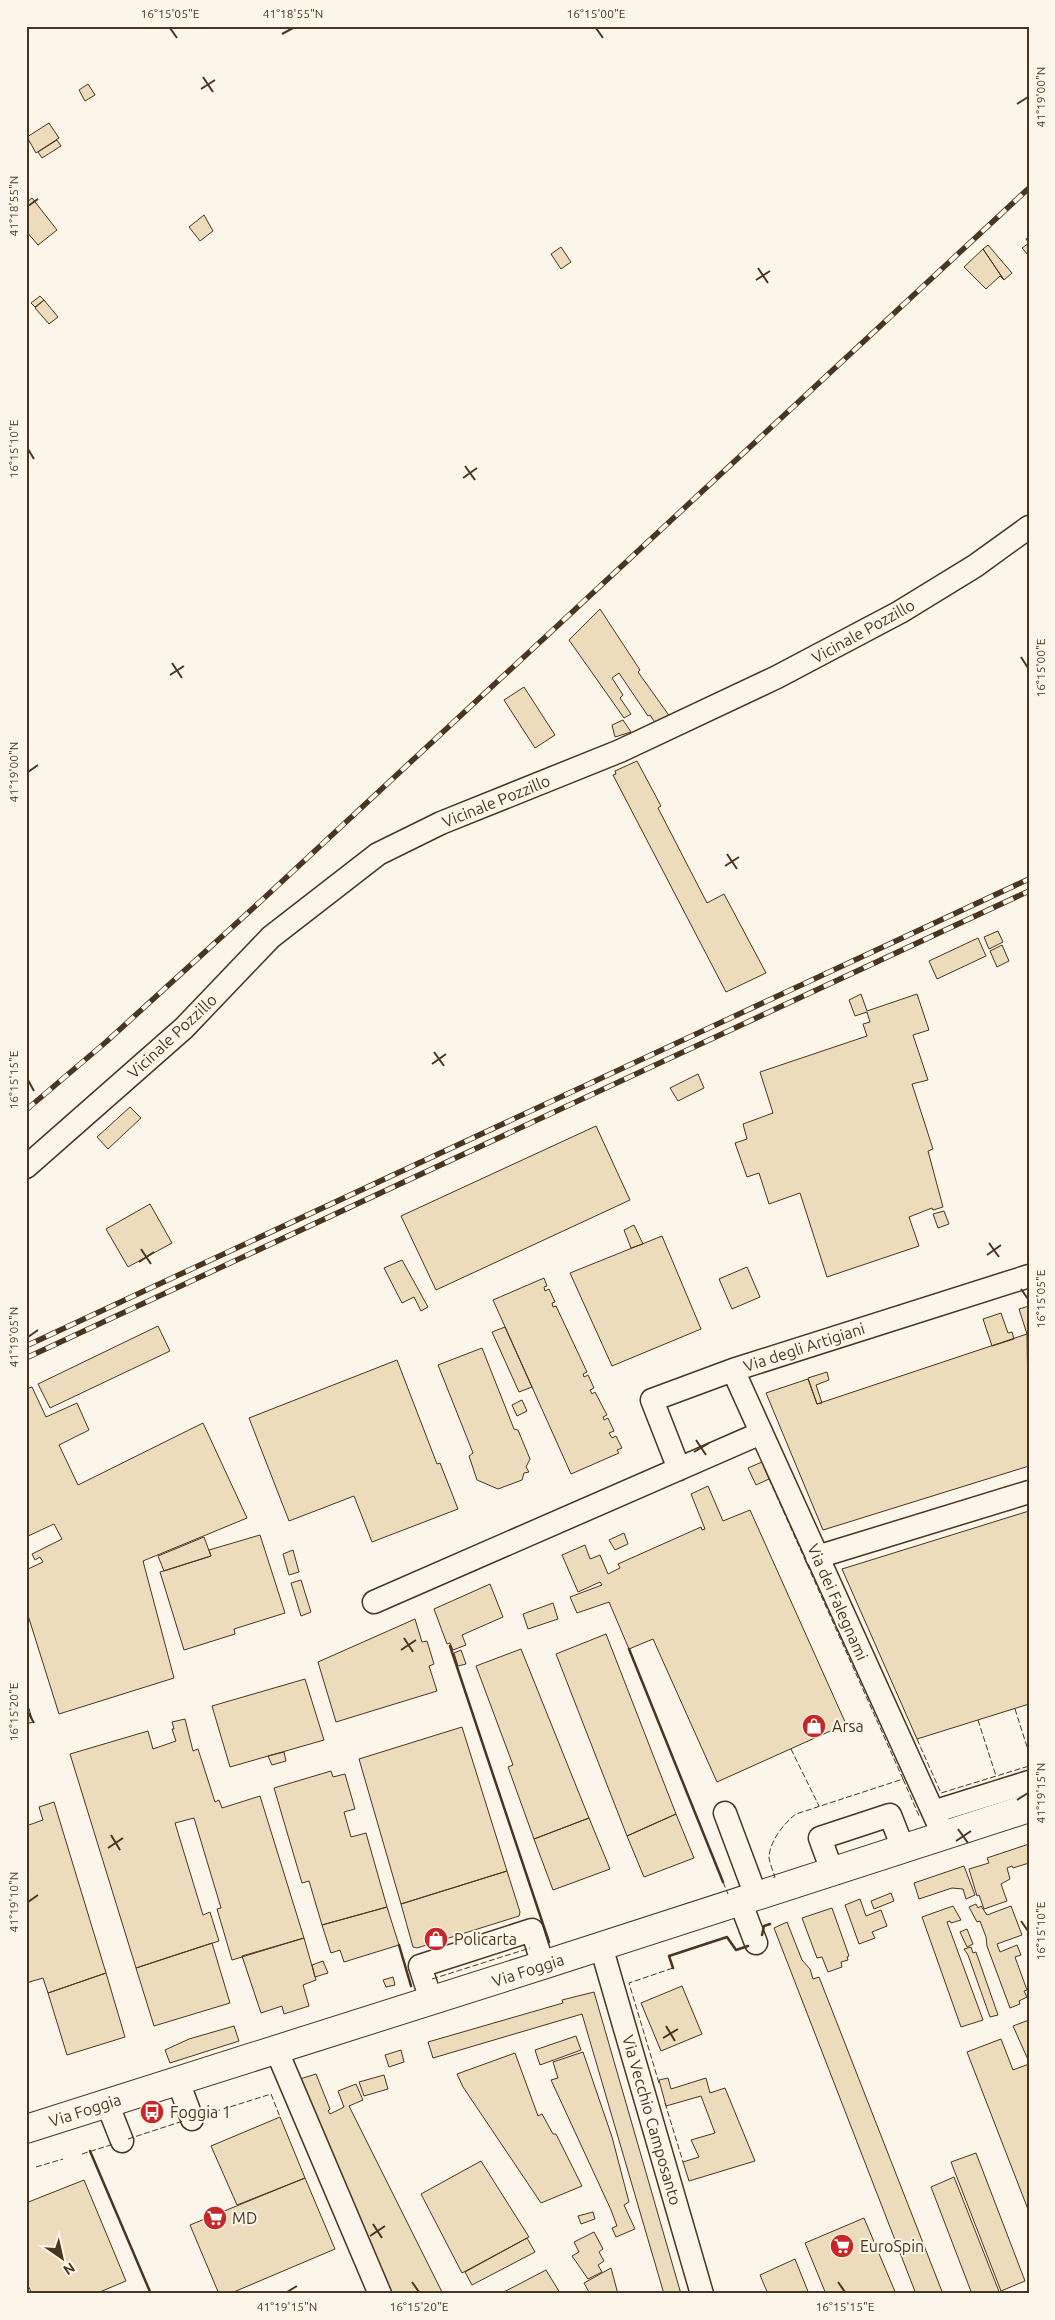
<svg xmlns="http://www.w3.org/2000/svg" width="1055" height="2320" font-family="Ubuntu,sans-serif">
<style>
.building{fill:#ecdcbc;stroke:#4a3520}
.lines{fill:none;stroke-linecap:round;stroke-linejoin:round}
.minor-casing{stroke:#4a3520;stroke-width:25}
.major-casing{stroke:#4a3520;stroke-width:30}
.minor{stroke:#fbf6e9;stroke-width:22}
.major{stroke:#fbf6e9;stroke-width:28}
.rail-casing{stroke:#4a3520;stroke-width:5.5}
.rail{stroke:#fbf6e9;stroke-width:4;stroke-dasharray:11;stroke-linecap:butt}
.fence{stroke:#4a3520;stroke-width:1;stroke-dasharray:6 2.5;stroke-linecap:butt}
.wall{stroke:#4a3520;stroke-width:2.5}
.ticks{fill:none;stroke:#4a3520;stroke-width:2}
.labels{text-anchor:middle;stroke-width:4;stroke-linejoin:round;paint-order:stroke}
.street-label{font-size:16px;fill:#4a3520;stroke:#fbf6e9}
.poi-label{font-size:16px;fill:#4a3520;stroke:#fbf6e9;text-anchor:start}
.neatline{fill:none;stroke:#4a3520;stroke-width:2}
.ticks-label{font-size:12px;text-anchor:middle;fill:#4a3520}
</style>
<rect width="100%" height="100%" fill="#fbf6e9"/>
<path class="building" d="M 88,84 L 95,95 L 85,101 L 79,90 Z
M 49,123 L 59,138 L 36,153 L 27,137 Z
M 57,140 L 61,146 L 42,158 L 38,152 Z
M 32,198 L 57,230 L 38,245 L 26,231 L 26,203 Z
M 204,215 L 213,231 L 200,241 L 189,227 Z
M 1029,237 L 1029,256 L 1022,248 L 1029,243 L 1026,239 Z
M 988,245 L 1012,273 L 1004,280 L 983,249 Z
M 561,247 L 571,262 L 561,269 L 551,254 Z
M 983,249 L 1004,280 L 1000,276 L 986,289 L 964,267 Z
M 40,296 L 44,300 L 35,307 L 31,303 Z
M 44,300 L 58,317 L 49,324 L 35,308 Z
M 600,609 L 640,670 L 638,672 L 673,721 L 658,727 L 650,715 L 648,716 L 619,673 L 612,678 L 623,695 L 620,698 L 631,714 L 624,718 L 569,640 Z
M 524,687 L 555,735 L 535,748 L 504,700 Z
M 623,720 L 631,732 L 615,737 L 612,725 Z
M 637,761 L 661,806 L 658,808 L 707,903 L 724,894 L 766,973 L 726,992 L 613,775 L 616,774 L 615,771 Z
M 998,931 L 1003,942 L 989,949 L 984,937 Z
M 978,938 L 986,956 L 937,979 L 929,961 Z
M 1002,945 L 1009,961 L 997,967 L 990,951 Z
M 861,994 L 867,1011 L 917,994 L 929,1030 L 913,1035 L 928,1080 L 912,1084 L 933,1149 L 928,1151 L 943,1207 L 933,1210 L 932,1208 L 909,1217 L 919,1246 L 827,1277 L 800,1193 L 769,1204 L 759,1173 L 747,1177 L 735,1143 L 747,1139 L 743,1124 L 773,1113 L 760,1072 L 867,1036 L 863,1024 L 870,1022 L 867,1012 L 855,1016 L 849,1000 Z
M 698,1074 L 704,1088 L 678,1101 L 670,1088 Z
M 130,1107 L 141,1118 L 108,1149 L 97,1137 Z
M 596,1126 L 630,1200 L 436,1290 L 401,1216 Z
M 150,1204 L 172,1243 L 128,1267 L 106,1229 Z
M 944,1211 L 949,1224 L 938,1228 L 933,1214 Z
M 634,1225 L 643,1244 L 631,1248 L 624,1230 Z
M 662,1236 L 701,1329 L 612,1366 L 570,1273 Z
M 402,1260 L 428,1307 L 421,1311 L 414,1297 L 402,1303 L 384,1268 Z
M 747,1267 L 760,1297 L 732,1309 L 719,1279 Z
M 544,1278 L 547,1286 L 544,1287 L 545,1291 L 549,1289 L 555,1302 L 552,1303 L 553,1307 L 556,1306 L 587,1372 L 583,1374 L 584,1377 L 588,1375 L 594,1388 L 590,1390 L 592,1394 L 595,1392 L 607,1415 L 603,1417 L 604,1420 L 608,1418 L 614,1431 L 609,1433 L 612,1438 L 616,1436 L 622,1448 L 617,1450 L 619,1453 L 571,1474 L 493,1300 Z
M 1029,1306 L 1029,1334 L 1027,1334 L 1019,1309 Z
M 1001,1313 L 1008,1333 L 1012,1332 L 1014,1339 L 992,1346 L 983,1319 Z
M 158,1326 L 170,1351 L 50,1408 L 38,1384 Z
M 505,1327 L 532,1387 L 519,1392 L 492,1332 Z
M 1027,1334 L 1029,1466 L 823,1530 L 766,1393 L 808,1379 L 817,1404 Z
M 482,1348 L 514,1429 L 518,1430 L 530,1459 L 526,1467 L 529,1472 L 524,1473 L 522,1480 L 498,1489 L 477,1480 L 469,1456 L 473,1453 L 438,1365 Z
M 397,1360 L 437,1464 L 440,1463 L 458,1509 L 372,1542 L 354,1496 L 289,1521 L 249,1418 Z
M 827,1372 L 829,1380 L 816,1385 L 822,1403 L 817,1404 L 808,1378 Z
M 32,1387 L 46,1417 L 77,1403 L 89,1430 L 59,1445 L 78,1485 L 203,1423 L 247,1518 L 143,1561 L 174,1678 L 59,1714 L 26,1609 L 26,1570 L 43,1562 L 40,1557 L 35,1560 L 32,1554 L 62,1539 L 54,1524 L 26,1537 L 26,1389 Z
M 522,1400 L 527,1411 L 517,1416 L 512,1405 Z
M 762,1462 L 769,1479 L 756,1485 L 748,1468 Z
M 708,1486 L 723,1521 L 750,1510 L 846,1724 L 717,1782 L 653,1639 L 629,1649 L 609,1602 L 577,1613 L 570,1597 L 602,1585 L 600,1582 L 578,1592 L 562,1555 L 585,1545 L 590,1559 L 600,1555 L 608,1574 L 620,1568 L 618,1564 L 701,1527 L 702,1530 L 705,1529 L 691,1494 Z
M 1029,1511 L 1029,1704 L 917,1739 L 842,1569 Z
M 624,1533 L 628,1544 L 615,1550 L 609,1540 Z
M 260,1535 L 285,1613 L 234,1629 L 235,1634 L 184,1650 L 160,1572 L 211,1556 L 209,1550 Z
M 204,1537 L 211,1556 L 164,1571 L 158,1556 Z
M 293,1550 L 299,1572 L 289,1575 L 283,1554 Z
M 301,1580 L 311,1612 L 301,1616 L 291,1583 Z
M 490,1584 L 503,1617 L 462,1635 L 466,1645 L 453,1650 L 450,1643 L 447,1644 L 434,1609 Z
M 553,1603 L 558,1619 L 528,1629 L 523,1614 Z
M 415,1619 L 422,1642 L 427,1641 L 434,1664 L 429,1666 L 437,1691 L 336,1722 L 318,1662 Z
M 606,1634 L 676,1814 L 627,1836 L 556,1654 Z
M 521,1649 L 589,1818 L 534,1839 L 508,1767 L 513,1765 L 476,1666 Z
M 461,1650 L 466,1664 L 458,1666 L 454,1653 Z
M 305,1679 L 324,1740 L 230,1767 L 212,1706 Z
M 26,1699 L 33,1722 L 26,1724 Z
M 185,1719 L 193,1751 L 198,1749 L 215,1802 L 219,1800 L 222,1808 L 260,1796 L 304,1938 L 232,1960 L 217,1909 L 221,1908 L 194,1818 L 175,1823 L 203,1915 L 210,1912 L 219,1941 L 136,1968 L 70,1754 L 148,1731 L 153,1749 L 176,1741 L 172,1729 L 174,1729 L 172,1722 Z
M 462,1727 L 507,1871 L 401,1904 L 359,1759 Z
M 284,1752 L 286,1761 L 272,1765 L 268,1756 Z
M 331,1771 L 333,1777 L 345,1774 L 355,1809 L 344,1812 L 351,1837 L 366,1833 L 387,1907 L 322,1925 L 309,1881 L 302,1883 L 274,1788 Z
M 54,1802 L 106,1973 L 48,1993 L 43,1978 L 26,1983 L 26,1826 L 43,1820 L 39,1807 Z
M 676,1814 L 694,1858 L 644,1877 L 627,1836 Z
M 589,1818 L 610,1869 L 553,1890 L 534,1839 Z
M 1029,1844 L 1029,1863 L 1013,1868 L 1012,1866 L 1007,1868 L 1010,1879 L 1001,1884 L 1007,1901 L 984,1909 L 979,1895 L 977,1896 L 969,1869 L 989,1863 L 987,1858 Z
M 964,1866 L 975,1895 L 966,1899 L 963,1889 L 952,1888 L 919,1899 L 914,1883 Z
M 507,1871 L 520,1912 L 519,1916 L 417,1948 L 413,1947 L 401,1904 Z
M 891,1893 L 894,1901 L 874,1909 L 871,1901 Z
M 860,1899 L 866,1916 L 881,1910 L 887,1926 L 872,1932 L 875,1938 L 859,1944 L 845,1905 Z
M 976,1904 L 978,1908 L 981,1906 L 987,1915 L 1011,1906 L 1022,1935 L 997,1944 L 1000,1952 L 1017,1945 L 1021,1955 L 1015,1957 L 1027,1990 L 1024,1991 L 1027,1997 L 1019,2001 L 1020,2004 L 1010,2008 L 987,1946 L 986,1937 L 980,1921 L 977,1922 L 969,1907 Z
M 953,1906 L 961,1920 L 951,1923 L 950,1921 L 947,1922 L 983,2020 L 961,2027 L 922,1917 Z
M 387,1907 L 399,1945 L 344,1962 L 340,1950 L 331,1953 L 322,1925 Z
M 832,1908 L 849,1956 L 847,1957 L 848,1960 L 841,1962 L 842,1967 L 828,1972 L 822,1957 L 817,1958 L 802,1918 Z
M 787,1922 L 802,1960 L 810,1969 L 813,1979 L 819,1977 L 943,2294 L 916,2294 L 774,1928 Z
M 967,1929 L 973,1944 L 967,1947 L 960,1932 Z
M 304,1938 L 316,1980 L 303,1985 L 309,2006 L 284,2014 L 282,2006 L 261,2013 L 242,1956 Z
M 212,1943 L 230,2003 L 154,2026 L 136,1968 Z
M 971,1947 L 973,1953 L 976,1952 L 998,2015 L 990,2017 L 968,1955 L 964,1949 Z
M 323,1961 L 328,1973 L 315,1977 L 312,1965 Z
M 106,1973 L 125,2037 L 67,2055 L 48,1993 Z
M 393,1977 L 395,1985 L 386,1987 L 383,1980 Z
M 682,1986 L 702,2034 L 661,2051 L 641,2003 Z
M 594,1992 L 681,2294 L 664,2294 L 582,2014 L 433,2058 L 428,2042 L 563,2003 L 562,2000 Z
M 1029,2020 L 1029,2062 L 1013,2026 Z
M 234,2026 L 239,2041 L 170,2063 L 165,2050 L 189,2039 Z
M 576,2036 L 581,2050 L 540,2065 L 535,2050 Z
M 1001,2039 L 1013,2070 L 1029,2064 L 1029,2212 L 967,2052 Z
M 401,2050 L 404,2062 L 389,2067 L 385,2055 Z
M 583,2052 L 612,2137 L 629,2202 L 624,2205 L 635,2229 L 616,2237 L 612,2228 L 617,2226 L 611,2210 L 551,2080 L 558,2078 L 553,2062 Z
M 515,2053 L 538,2116 L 542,2114 L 553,2134 L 556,2134 L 582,2186 L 541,2203 L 463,2087 L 457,2074 Z
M 316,2074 L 330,2109 L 328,2111 L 330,2114 L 344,2107 L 338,2091 L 356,2084 L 363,2100 L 349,2106 L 443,2294 L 390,2294 L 300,2079 Z
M 384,2075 L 388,2089 L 364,2096 L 359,2082 Z
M 668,2078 L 671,2089 L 706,2078 L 710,2093 L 725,2088 L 755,2161 L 689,2181 L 683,2162 L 699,2157 L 691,2140 L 715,2133 L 701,2096 L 666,2106 L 659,2080 Z
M 280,2117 L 305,2178 L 237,2205 L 211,2146 Z
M 976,2153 L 1025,2281 L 1001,2291 L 951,2162 Z
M 481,2161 L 529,2237 L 462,2273 L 421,2194 Z
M 954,2177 L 1000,2294 L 972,2294 L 931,2187 Z
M 305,2178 L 335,2249 L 229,2294 L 219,2294 L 190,2225 Z
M 84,2180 L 126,2281 L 95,2294 L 32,2294 L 26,2281 L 26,2203 Z
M 593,2212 L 595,2219 L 581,2224 L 578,2216 Z
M 864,2218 L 896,2294 L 826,2294 L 805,2243 Z
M 594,2232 L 603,2249 L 599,2252 L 604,2261 L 598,2265 L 602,2272 L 588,2279 L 572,2256 L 579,2252 L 574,2242 Z
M 527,2238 L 535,2252 L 472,2285 L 465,2272 Z
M 795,2259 L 809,2294 L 768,2294 L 760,2275 Z
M 611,2268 L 618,2294 L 590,2294 L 584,2283 Z
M 546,2270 L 560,2293 L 500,2294 Z"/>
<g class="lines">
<g class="minor-casing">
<path id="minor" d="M 26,1167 L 184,1028 L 271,937 L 378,854 L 441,823 L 620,751 L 777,677 L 900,612 L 975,566 L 1029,527
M 733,1370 L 943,1834
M 679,1469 L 652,1400 L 733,1370 L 1029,1276
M 817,1557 L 1029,1492
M 374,1602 L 761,1433
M 933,1812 L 1029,1782
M 725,1813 L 756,1896
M 832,1871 L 820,1838 L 890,1815 L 903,1848
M 740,1901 L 756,1943
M 601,1946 L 702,2294
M 431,2000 L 420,1966 L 532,1930 L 543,1965
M 276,2049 L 380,2294
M 178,2081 L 192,2119
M 107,2103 L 122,2141"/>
</g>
<g class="major-casing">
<path id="major" d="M 26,2129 L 543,1965 L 1029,1808"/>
</g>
<use href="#minor" class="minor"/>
<use href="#major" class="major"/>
<g class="rail-casing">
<path id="rail" d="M 26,1110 L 106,1042 L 262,900 L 1029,188
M 26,1346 L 1029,879
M 26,1358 L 1029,891"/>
</g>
<use href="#rail" class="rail"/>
<path class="fence" d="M 769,1479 L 903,1779 L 796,1814 C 784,1823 769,1842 769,1858 C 770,1864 773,1871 775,1877 L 772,1878
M 1015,1709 L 1029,1753
M 978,1720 L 996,1776
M 917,1739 L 941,1793 L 1029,1766
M 791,1749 L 819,1806
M 903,1779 L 920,1818
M 723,1882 L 728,1894
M 432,1979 L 530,1948
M 659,2083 L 629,1983 L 673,1968
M 665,2103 L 683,2162
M 198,2117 L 271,2094 L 280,2117
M 128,2139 L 183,2121
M 82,2154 L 114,2144
M 36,2167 L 63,2159"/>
<path class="wall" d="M 450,1646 L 549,1942
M 629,1649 L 723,1882
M 762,1935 L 764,1926 L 770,1924
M 399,1945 L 411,1986
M 673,1968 L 669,1956 L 727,1937 L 736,1950 L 748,1946
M 90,2151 L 151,2294"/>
</g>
<path class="ticks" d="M 170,28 L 177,38M 596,28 L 603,38M 282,34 L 293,28M 203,77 L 213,92M 201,89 L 215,80M 1017,104 L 1028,97M 28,206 L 38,199M 758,268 L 768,283M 756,280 L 770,271M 28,449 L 34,459M 465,466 L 475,480M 463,478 L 477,468M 1021,657 L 1028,668M 172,663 L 182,678M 170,675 L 184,666M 28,772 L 38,765M 727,854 L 737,869M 725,866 L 739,857M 434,1052 L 444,1066M 432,1064 L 446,1054M 28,1080 L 34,1091M 989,1243 L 999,1257M 141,1249 L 151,1264M 987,1255 L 1001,1245M 139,1262 L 154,1252M 1021,1289 L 1028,1299M 28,1337 L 38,1330M 696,1440 L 706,1455M 694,1452 L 709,1443M 404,1638 L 413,1652M 401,1650 L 416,1640M 28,1712 L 34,1723M 1017,1800 L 1028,1793M 958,1829 L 968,1843M 111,1835 L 120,1850M 956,1841 L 971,1831M 108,1848 L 123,1838M 28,1902 L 38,1895M 1021,1921 L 1028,1931M 666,2026 L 675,2041M 663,2038 L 678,2029M 373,2224 L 382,2238M 370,2236 L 385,2226M 412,2282 L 419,2292M 838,2282 L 845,2292M 287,2292 L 297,2286"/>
<defs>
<g id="shop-disc" transform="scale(1.25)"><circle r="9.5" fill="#c62828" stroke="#fbf6e9"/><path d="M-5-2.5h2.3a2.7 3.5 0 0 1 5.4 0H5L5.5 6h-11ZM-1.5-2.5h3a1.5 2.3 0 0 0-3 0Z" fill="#fff"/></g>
<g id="bus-disc" transform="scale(1.25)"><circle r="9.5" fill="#c62828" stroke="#fbf6e9"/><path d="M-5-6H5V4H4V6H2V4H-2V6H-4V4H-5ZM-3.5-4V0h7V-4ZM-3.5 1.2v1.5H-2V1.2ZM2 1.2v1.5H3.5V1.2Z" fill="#fff"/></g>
<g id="supermarket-disc" transform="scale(1.25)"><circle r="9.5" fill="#c62828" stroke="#fbf6e9"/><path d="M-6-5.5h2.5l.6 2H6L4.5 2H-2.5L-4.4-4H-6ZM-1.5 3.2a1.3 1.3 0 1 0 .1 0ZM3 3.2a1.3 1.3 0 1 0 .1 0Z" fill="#fff"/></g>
</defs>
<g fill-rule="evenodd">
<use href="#shop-disc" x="814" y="1726"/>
<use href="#shop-disc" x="436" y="1939"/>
<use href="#bus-disc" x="152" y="2112"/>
<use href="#supermarket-disc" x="215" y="2218"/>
<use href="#supermarket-disc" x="842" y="2246"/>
</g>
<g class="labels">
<g class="street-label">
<text transform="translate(863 631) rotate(-29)" y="6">Vicinale Pozzillo</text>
<text transform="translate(496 801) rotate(-22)" y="6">Vicinale Pozzillo</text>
<text transform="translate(172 1036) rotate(-43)" y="6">Vicinale Pozzillo</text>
<text transform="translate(804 1347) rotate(-18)" y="6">Via degli Artigiani</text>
<text transform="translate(838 1602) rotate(66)" y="6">Via dei Falegnami</text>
<text transform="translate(528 1970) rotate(-18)" y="6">Via Foggia</text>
<text transform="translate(85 2110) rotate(-18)" y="6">Via Foggia</text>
<text transform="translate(652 2120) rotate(74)" y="6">Via Vecchio Camposanto</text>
</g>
<g class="poi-label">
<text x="832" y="1732">Arsa</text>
<text x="454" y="1945">Policarta</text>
<text x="170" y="2118">Foggia 1</text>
<text x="232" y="2224">MD</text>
<text x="860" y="2252">EuroSpin</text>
</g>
</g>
<rect width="1055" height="2320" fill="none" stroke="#fbf6e9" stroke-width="55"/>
<g transform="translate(62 2258) rotate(146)" stroke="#fbf6e9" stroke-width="4" paint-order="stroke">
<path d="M0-4L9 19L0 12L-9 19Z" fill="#4a3520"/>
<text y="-8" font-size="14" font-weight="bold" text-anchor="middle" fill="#4a3520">N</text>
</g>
<rect x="28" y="28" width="1000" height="2264" class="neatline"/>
<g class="ticks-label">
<text x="170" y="18">16°15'05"E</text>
<text x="293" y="18">41°18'55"N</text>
<text x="596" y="18">16°15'00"E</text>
<text transform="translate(1041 97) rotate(-90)" y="4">41°19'00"N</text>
<text transform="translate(14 206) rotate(-90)" y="4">41°18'55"N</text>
<text transform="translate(14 449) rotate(-90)" y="4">16°15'10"E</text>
<text transform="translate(1041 668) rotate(-90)" y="4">16°15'00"E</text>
<text transform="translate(14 772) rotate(-90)" y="4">41°19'00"N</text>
<text transform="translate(14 1080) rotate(-90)" y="4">16°15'15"E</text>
<text transform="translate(1041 1299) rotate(-90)" y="4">16°15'05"E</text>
<text transform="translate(14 1337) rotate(-90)" y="4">41°19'05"N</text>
<text transform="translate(14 1712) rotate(-90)" y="4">16°15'20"E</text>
<text transform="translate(1041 1793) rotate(-90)" y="4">41°19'15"N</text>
<text transform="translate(14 1902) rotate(-90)" y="4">41°19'10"N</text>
<text transform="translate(1041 1931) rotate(-90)" y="4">16°15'10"E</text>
<text x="287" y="2311">41°19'15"N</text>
<text x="419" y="2311">16°15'20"E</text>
<text x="845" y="2311">16°15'15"E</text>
</g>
</svg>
